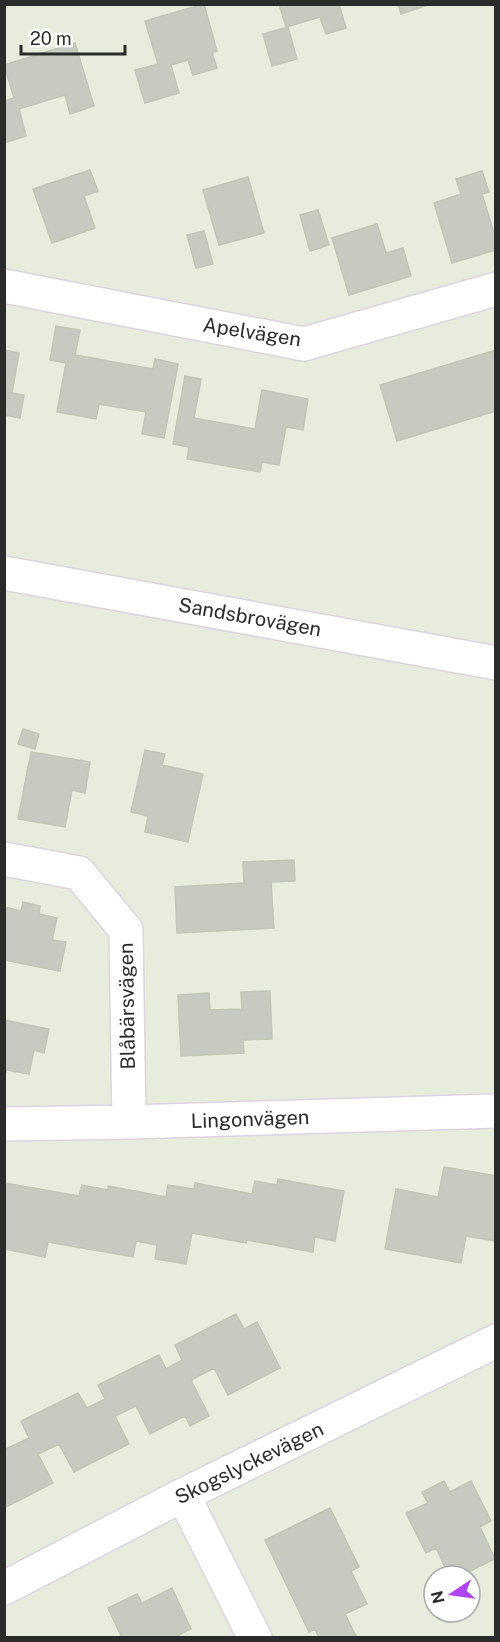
<svg xmlns="http://www.w3.org/2000/svg" width="500" height="1642" font-family="'Public Sans',sans-serif">
<style>
.building{fill:#c6cac0;stroke:#c0c7b7;stroke-width:1.5}
.lines{fill:none;stroke-linecap:round;stroke-linejoin:round}
.minor-casing{stroke:#dcd3e3;stroke-width:36}
.secondary-casing{stroke:#dcd3e3;stroke-width:36}
.minor{stroke:#fff;stroke-width:33}
.secondary{stroke:#fff;stroke-width:33}
.labels{text-anchor:middle;stroke-width:4.5;stroke-linejoin:round;paint-order:stroke}
.street-label{font-size:20px;fill:#2b2b2b;stroke:#fff}
</style>
<rect width="100%" height="100%" fill="#e7ecdd"/>
<path class="building" d="M 204,4 L 217,51 L 212,53 L 217,68 L 193,75 L 188,60 L 171,65 L 179,93 L 145,103 L 135,70 L 158,64 L 145,21 Z
M 279,4 L 339,4 L 346,28 L 326,34 L 320,17 L 286,27 Z
M 398,4 L 431,4 L 401,14 Z
M 288,27 L 297,59 L 272,66 L 263,34 Z
M 75,43 L 94,106 L 70,114 L 65,95 L 19,109 L 26,136 L 7,142 L 4,135 L 4,101 L 14,98 L 4,65 Z
M 90,170 L 98,191 L 84,196 L 95,228 L 52,243 L 33,189 Z
M 482,171 L 489,192 L 482,194 L 496,239 L 496,250 L 452,263 L 434,203 L 461,194 L 456,179 Z
M 248,177 L 264,233 L 219,245 L 203,190 Z
M 318,210 L 329,245 L 310,251 L 300,215 Z
M 377,224 L 386,253 L 403,248 L 411,276 L 349,295 L 332,238 Z
M 204,231 L 213,264 L 196,268 L 187,235 Z
M 56,326 L 80,330 L 75,355 L 153,369 L 155,359 L 178,364 L 164,438 L 142,434 L 146,412 L 99,404 L 96,419 L 57,412 L 66,363 L 50,360 Z
M 4,350 L 19,353 L 12,393 L 24,395 L 20,418 L 4,415 Z
M 496,350 L 496,411 L 397,441 L 380,385 Z
M 185,376 L 201,379 L 194,418 L 255,429 L 262,390 L 308,399 L 303,430 L 286,427 L 279,465 L 262,462 L 260,472 L 187,459 L 189,447 L 173,444 Z
M 23,729 L 39,734 L 35,749 L 18,744 Z
M 145,750 L 165,754 L 162,765 L 203,774 L 188,842 L 145,832 L 148,816 L 131,812 Z
M 31,752 L 90,762 L 85,793 L 72,790 L 65,827 L 18,819 Z
M 294,860 L 295,881 L 271,882 L 274,928 L 177,933 L 175,887 L 244,883 L 243,862 Z
M 23,902 L 40,906 L 39,914 L 57,918 L 52,940 L 66,942 L 60,971 L 4,960 L 4,907 L 21,911 Z
M 270,991 L 272,1039 L 243,1040 L 244,1053 L 181,1056 L 178,995 L 209,993 L 210,1010 L 242,1009 L 241,992 Z
M 4,1020 L 49,1029 L 44,1053 L 34,1050 L 29,1074 L 7,1070 L 4,1076 Z
M 444,1167 L 496,1176 L 496,1241 L 466,1236 L 461,1263 L 385,1249 L 396,1189 L 438,1197 Z
M 278,1179 L 344,1191 L 335,1241 L 315,1237 L 313,1252 L 247,1240 L 246,1243 L 192,1233 L 186,1264 L 155,1259 L 157,1245 L 136,1241 L 133,1257 L 48,1242 L 45,1257 L 4,1249 L 4,1183 L 79,1196 L 82,1185 L 108,1190 L 108,1186 L 166,1197 L 168,1185 L 194,1189 L 195,1183 L 252,1194 L 255,1181 L 277,1185 Z
M 236,1314 L 244,1329 L 257,1322 L 280,1368 L 228,1395 L 214,1368 L 191,1380 L 209,1416 L 190,1426 L 185,1416 L 150,1434 L 136,1406 L 115,1416 L 129,1444 L 74,1472 L 59,1444 L 38,1454 L 53,1483 L 4,1508 L 4,1450 L 29,1438 L 21,1421 L 78,1393 L 87,1408 L 105,1399 L 98,1385 L 159,1355 L 166,1369 L 182,1360 L 175,1345 Z
M 444,1481 L 450,1492 L 471,1481 L 491,1521 L 480,1527 L 495,1559 L 460,1576 L 449,1576 L 436,1548 L 426,1553 L 406,1513 L 428,1503 L 422,1492 Z
M 330,1508 L 359,1567 L 351,1571 L 367,1604 L 345,1614 L 357,1638 L 319,1638 L 315,1629 L 309,1632 L 265,1540 Z
M 172,1588 L 191,1629 L 173,1638 L 122,1638 L 108,1608 L 137,1594 L 142,1603 Z"/>
<g class="lines">
<g class="minor-casing">
<path id="minor" d="M 4,286 L 304,344 L 496,289
M 4,859 L 79,873 L 126,930 L 129,1122
M 4,1124 L 129,1122 L 496,1111
M 183,1495 L 255,1638
M 4,1588 L 183,1495 L 496,1341"/>
</g>
<g class="secondary-casing">
<path id="secondary" d="M 4,573 L 496,663"/>
</g>
<use href="#minor" class="minor"/>
<use href="#secondary" class="secondary"/>
</g>
<g class="labels">
<g class="street-label">
<text transform="translate(252 332) rotate(9)" y="7">Apelvägen</text>
<text transform="translate(250 617) rotate(10)" y="7">Sandsbrovägen</text>
<text transform="translate(127 1006) rotate(-91)" y="7">Blåbärsvägen</text>
<text transform="translate(250 1119) rotate(-2)" y="7">Lingonvägen</text>
<text transform="translate(249 1463) rotate(-26)" y="7">Skogslyckevägen</text>
</g>
</g>
<rect width="500" height="1642" fill="none" stroke="#2b2b2b" stroke-width="12"/>
<g transform="translate(452 1594) rotate(257)"><circle r="28" fill="#ffffff" stroke="#aaaaaa" stroke-width="1.5"/>
<path d="M0-4.5L10 22L0 15L-10 22Z" fill="#ae44f2"/>
<text y="-9" font-size="16" font-weight="bold" text-anchor="middle" fill="#2b2b2b">N</text>
</g>
<path d="M21 45v9h104v-9" fill="none" stroke="#2b2b2b" stroke-width="3"/>
<text x="30" y="45" font-size="18" fill="#2b2b2b" stroke="#ffffff" stroke-width="4.5" paint-order="stroke">20 m</text>
</svg>
